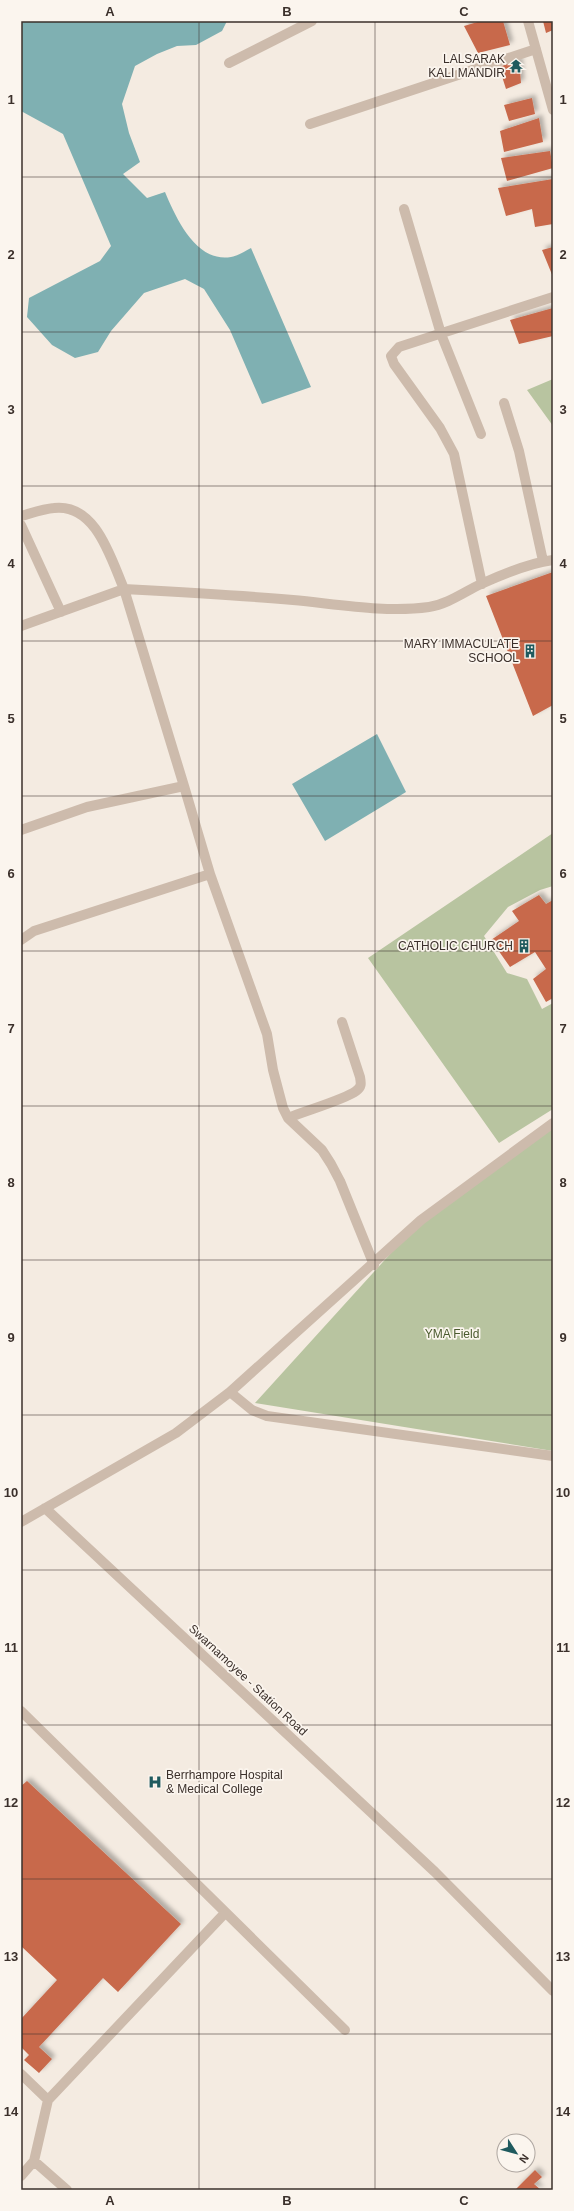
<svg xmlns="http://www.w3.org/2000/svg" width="574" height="2211" font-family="Helvetica,sans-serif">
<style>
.green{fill:#b8c4a0}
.water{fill:#7fb0b2}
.building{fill:#c8694b;filter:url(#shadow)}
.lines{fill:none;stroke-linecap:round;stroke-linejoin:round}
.minor{stroke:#cdbbac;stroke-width:10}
.grid{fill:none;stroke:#3b302b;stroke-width:1;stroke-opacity:0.55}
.labels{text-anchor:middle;stroke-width:3.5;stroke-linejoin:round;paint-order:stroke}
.poi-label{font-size:12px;fill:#3b302b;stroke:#fbf5ee;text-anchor:end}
.park-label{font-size:12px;fill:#4a5a2e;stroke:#fbf5ee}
.street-label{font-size:12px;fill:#3b302b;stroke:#fbf5ee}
.neatline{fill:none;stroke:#3b302b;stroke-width:1.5}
.grid-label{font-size:13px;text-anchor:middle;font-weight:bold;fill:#3b302b}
</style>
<defs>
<filter id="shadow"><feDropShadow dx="3.5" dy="-3.5" stdDeviation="2" flood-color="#0004"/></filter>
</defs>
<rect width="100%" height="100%" fill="#f4ebe1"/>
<path class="green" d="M 553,379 L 553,426 L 527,390 Z
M 553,833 L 553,886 L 540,890 L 508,907 L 484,936 L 507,973 L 527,979 L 542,1009 L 553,1003 L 553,1109 L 499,1143 L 368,958 Z
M 553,1123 L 553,1451 L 255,1403 L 421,1220 Z"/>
<path class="water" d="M 21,21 L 227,21 L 222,31 L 196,45 L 177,46 L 157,54 L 135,66 L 122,104 L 129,133 L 140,162 L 123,174 L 147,198 L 165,192 C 176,218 196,263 231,257 C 238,256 245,251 251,248 L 311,387 L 262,404 L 230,330 L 204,289 L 185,279 L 144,293 L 111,331 L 98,352 L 75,358 L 52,345 L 27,317 L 29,298 L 100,261 L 111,246 L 63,134 L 21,111 Z
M 377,734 L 406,792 L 325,841 L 292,784 Z"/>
<path class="building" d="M 481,21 L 503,21 L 510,45 L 478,53 L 464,26 Z
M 543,21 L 553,21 L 553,30 L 546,33 Z
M 519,60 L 521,83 L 506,89 L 499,67 Z
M 532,98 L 535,114 L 509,121 L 504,105 Z
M 539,118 L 543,142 L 504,152 L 500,131 Z
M 550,151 L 553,168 L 507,181 L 501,158 Z
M 553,179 L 553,224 L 535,227 L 532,209 L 506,216 L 498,188 Z
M 553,247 L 553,277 L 542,250 Z
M 553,308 L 553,336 L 519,344 L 510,320 Z
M 553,572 L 553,705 L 533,716 L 486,596 Z
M 539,895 L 546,904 L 553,900 L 553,998 L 546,1002 L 533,979 L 546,969 L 535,952 L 510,967 L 491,940 L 519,921 L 512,911 Z
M 27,1781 L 181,1924 L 118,1992 L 103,1978 L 39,2047 L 52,2059 L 39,2073 L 24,2060 L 29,2055 L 21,2047 L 21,2019 L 57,1980 L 21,1946 L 21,1786 Z
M 535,2170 L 542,2177 L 534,2184 L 541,2190 L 515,2190 Z"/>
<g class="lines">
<path class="minor" d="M 528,21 L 553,110
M 229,63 L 312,21
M 310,124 L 536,49
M 404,209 L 441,334 L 481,434
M 504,403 L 519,451 L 543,561
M 21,516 C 32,513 43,509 54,508 C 96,503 111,559 124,589 L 21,626
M 21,525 L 61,612
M 482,584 L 454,454 L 440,428 L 394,364 L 391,356 L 399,347 L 553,297
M 184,786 L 124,589 C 180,592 237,595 293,600 C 337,604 385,613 429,607 C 448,604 464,592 481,584 C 503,574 529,563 553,560
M 21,830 L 87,807 L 184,786 L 210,874 L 267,1034 L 273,1070 L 283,1108 L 288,1118 L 322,1150 L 331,1164 L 340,1181 L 374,1265
M 21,940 L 34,931 L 210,874
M 288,1118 C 304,1111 344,1100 356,1091 C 362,1087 361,1083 360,1077 L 342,1022
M 230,1392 L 252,1410 L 267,1416 L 553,1456
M 45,1508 L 435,1872 L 553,1991
M 21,1522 L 176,1433 L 230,1392 L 421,1220 L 553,1123
M 21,1711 L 345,2030
M 21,2074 L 48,2100 L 225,1913
M 34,2161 L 48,2100
M 21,2176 L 34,2161 L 67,2190"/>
</g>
<path class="grid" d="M 199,21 L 199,2190M 375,21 L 375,2190M 21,177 L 553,177M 21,332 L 553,332M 21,486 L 553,486M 21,641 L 553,641M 21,796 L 553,796M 21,951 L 553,951M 21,1106 L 553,1106M 21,1260 L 553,1260M 21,1415 L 553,1415M 21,1570 L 553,1570M 21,1725 L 553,1725M 21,1879 L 553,1879M 21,2034 L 553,2034"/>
<defs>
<g id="temple-bare" transform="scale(1.08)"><path d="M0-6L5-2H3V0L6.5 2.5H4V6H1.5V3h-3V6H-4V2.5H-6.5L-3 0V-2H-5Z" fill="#1f5a5e" stroke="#fbf5ee" stroke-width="2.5" paint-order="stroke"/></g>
<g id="building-bare" transform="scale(1.08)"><path d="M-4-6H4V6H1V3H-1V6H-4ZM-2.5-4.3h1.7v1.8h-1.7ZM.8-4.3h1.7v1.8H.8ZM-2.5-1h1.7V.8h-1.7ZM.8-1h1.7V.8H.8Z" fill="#1f5a5e" stroke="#fbf5ee" stroke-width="2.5" paint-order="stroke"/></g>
<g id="hospital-bare" transform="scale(1.08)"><path d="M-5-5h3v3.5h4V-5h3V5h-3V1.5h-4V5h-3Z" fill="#1f5a5e" stroke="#fbf5ee" stroke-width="2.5" paint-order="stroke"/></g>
</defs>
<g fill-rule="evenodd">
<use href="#temple-bare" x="516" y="66"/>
<use href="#building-bare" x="530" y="651"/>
<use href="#building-bare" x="524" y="946"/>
<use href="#hospital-bare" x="155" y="1782"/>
</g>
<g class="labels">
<g class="poi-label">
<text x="505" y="63">LALSARAK<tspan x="505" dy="14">KALI MANDIR</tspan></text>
<text x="519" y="648">MARY IMMACULATE<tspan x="519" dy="14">SCHOOL</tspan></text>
<text x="513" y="950">CATHOLIC CHURCH</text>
<text x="166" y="1779" text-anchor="start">Berrhampore Hospital<tspan x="166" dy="14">&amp; Medical College</tspan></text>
</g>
<g class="park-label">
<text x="452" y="1338">YMA Field</text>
</g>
<g class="street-label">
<text transform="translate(248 1680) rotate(43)" y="4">Swarnamoyee - Station Road</text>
</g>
</g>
<rect width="574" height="2211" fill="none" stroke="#fbf5ee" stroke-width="44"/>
<g transform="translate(516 2153) rotate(126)"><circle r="19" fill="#fbf5ee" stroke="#aea6a0"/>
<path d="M0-3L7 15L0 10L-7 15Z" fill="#1f5a5e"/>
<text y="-6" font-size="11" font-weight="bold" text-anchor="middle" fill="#3b302b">N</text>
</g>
<rect x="22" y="22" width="530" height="2167" class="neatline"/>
<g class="grid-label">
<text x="110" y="16">A</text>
<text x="287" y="16">B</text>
<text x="464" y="16">C</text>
<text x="11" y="104">1</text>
<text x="563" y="104">1</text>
<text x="11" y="259">2</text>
<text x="563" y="259">2</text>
<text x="11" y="414">3</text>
<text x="563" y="414">3</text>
<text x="11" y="568">4</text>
<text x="563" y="568">4</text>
<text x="11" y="723">5</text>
<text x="563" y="723">5</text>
<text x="11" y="878">6</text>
<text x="563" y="878">6</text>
<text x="11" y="1033">7</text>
<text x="563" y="1033">7</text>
<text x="11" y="1187">8</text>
<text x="563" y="1187">8</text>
<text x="11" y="1342">9</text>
<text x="563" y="1342">9</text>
<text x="11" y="1497">10</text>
<text x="563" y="1497">10</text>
<text x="11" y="1652">11</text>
<text x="563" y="1652">11</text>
<text x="11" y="1807">12</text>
<text x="563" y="1807">12</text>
<text x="11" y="1961">13</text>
<text x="563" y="1961">13</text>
<text x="11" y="2116">14</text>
<text x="563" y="2116">14</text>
<text x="110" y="2205">A</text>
<text x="287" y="2205">B</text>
<text x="464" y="2205">C</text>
</g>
</svg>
